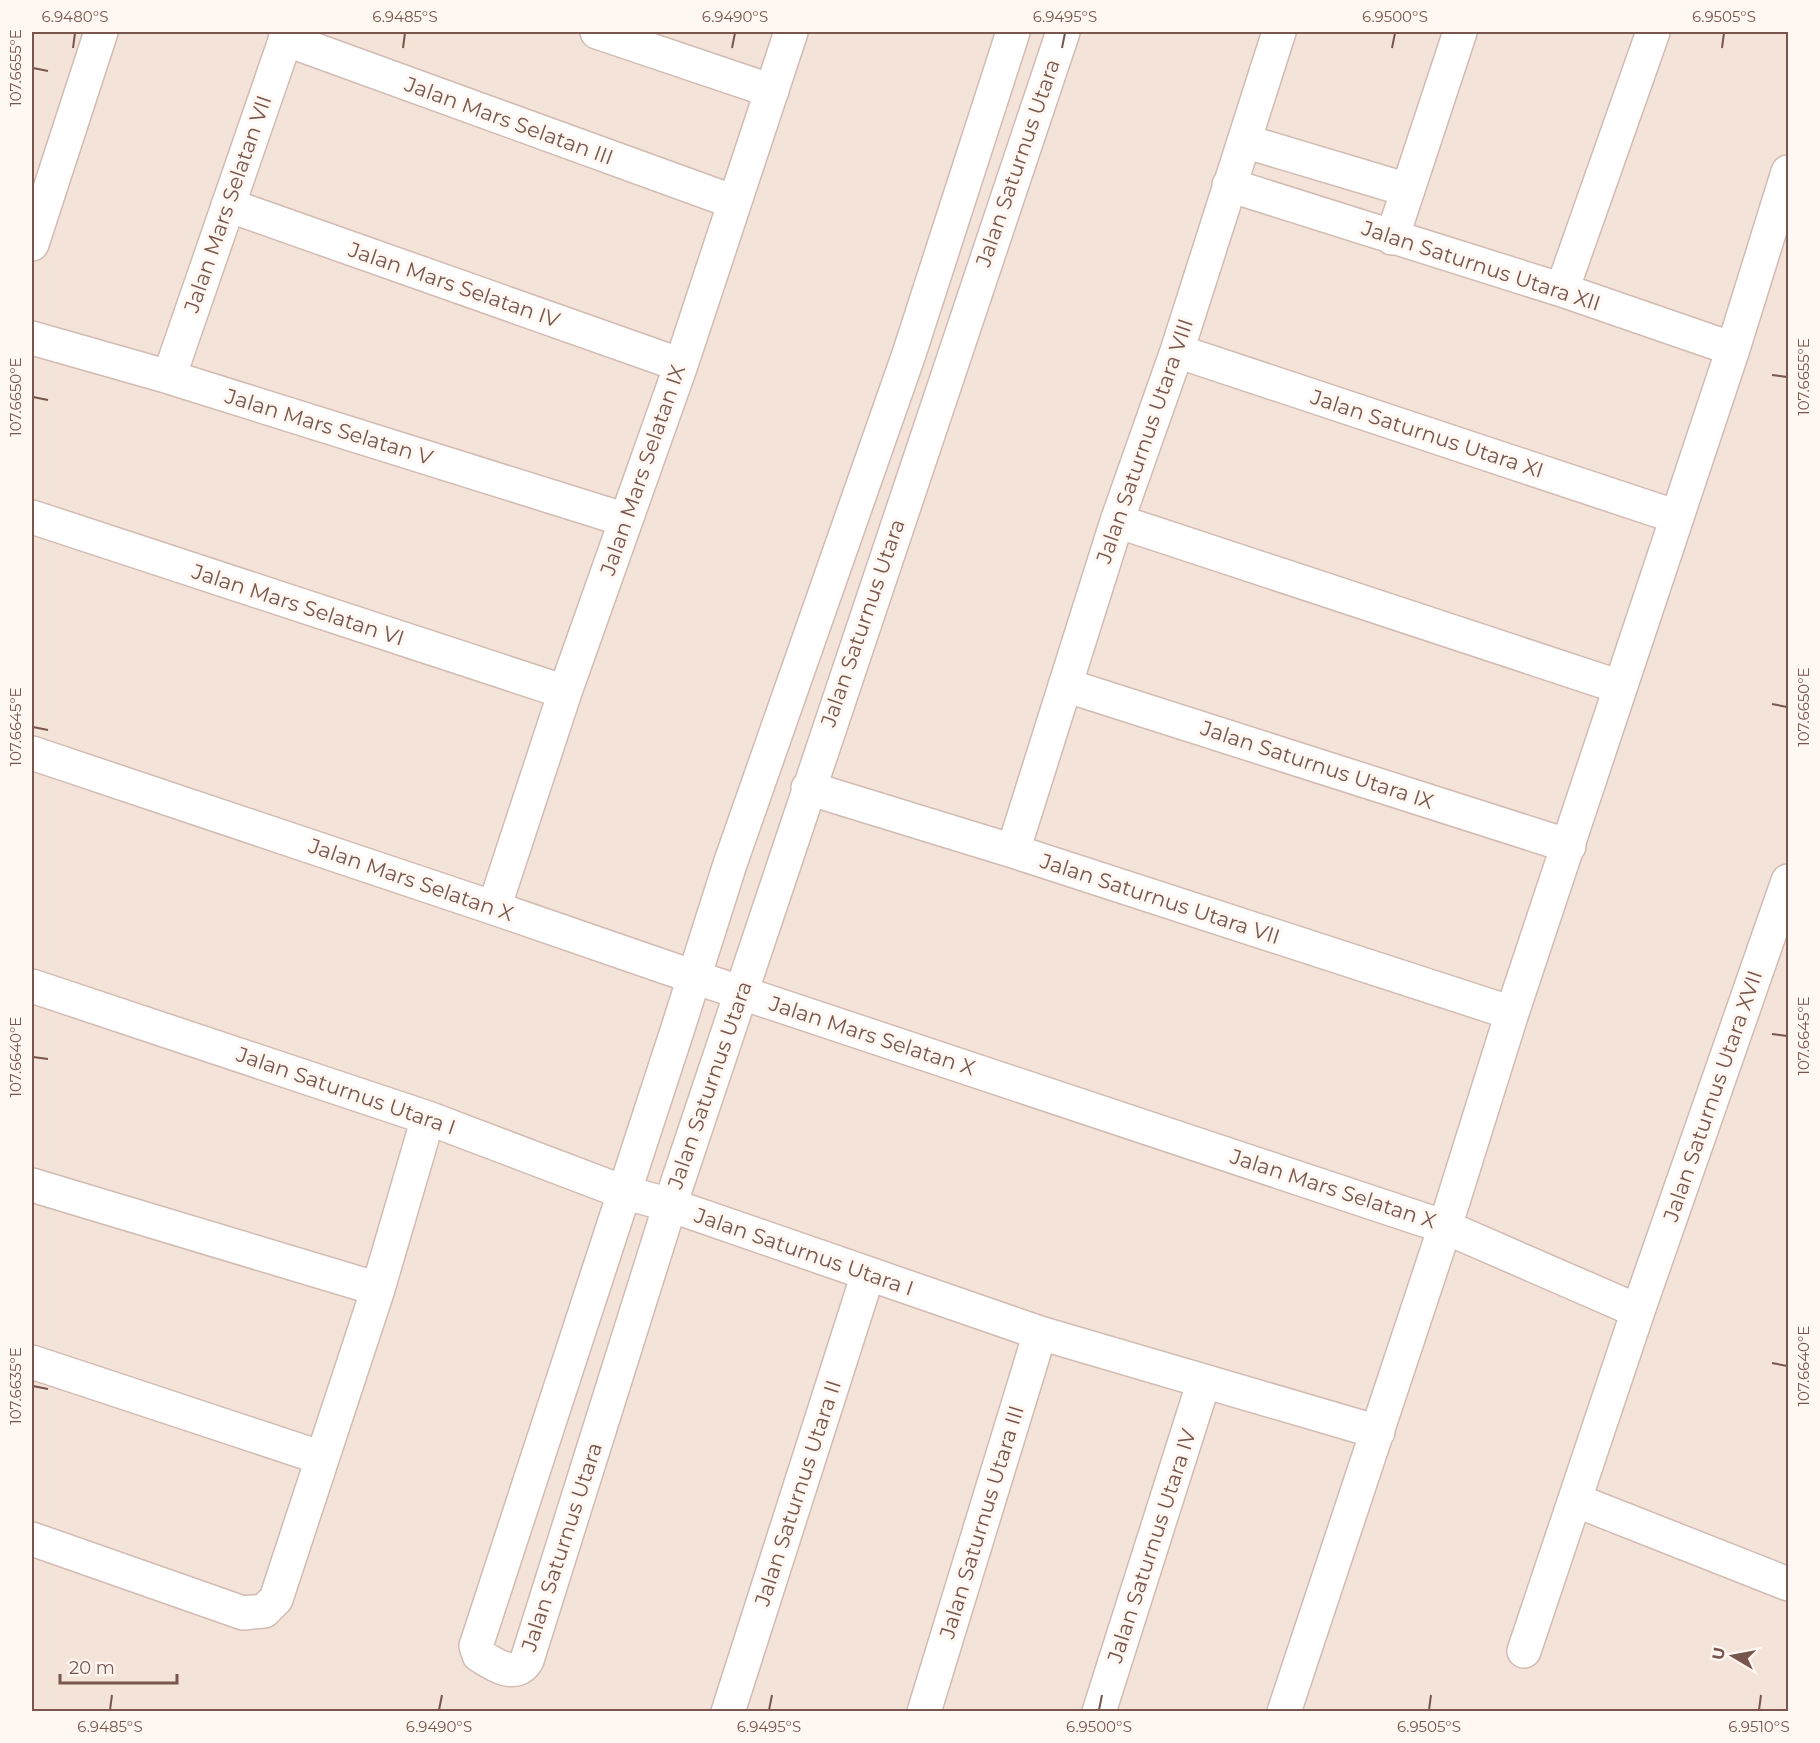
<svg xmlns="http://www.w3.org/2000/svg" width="1820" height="1743" font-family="Montserrat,sans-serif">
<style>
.residential{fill:#f4e3d8}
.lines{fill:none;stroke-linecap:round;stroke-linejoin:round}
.minor-casing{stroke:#d2bbb2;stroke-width:36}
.minor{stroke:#fff;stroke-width:33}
.ticks{fill:none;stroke:#78564d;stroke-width:2}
.labels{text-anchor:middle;stroke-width:6;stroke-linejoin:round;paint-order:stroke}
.street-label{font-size:21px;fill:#78564d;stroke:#fff7f1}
.neatline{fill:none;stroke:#78564d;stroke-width:2}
.ticks-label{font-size:15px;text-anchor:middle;fill:#78564d}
</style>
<rect width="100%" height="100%" fill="#fcf3ea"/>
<path class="residential" d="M 32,32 L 1788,32 L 1788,1711 L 32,1711 Z"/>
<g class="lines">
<g class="minor-casing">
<path id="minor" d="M 597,32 L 772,91
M 1013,32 L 909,354 L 730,864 L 677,1031 L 479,1637 L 476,1646 L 479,1655 C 493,1664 516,1680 527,1660 L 670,1205 L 1063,32
M 285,39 L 734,202
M 1244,141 L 1408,190
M 1229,185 L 1562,290 L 1733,349
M 228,205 L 681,365
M 1392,238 L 1460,32
M 32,244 L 101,32
M 1562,290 L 1653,32
M 32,338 L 169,377 L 626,520
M 1177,351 L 1677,517
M 169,377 L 288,32
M 32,517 L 565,692
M 1117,521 L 1620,687
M 1065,685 L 1569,846
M 32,753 L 494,908 L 694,977 L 1445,1227 L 1638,1311
M 808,788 L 1013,851 L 1512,1013
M 1013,851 L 1117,521 L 1177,351 L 1279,32
M 494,908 L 565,692 L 681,365 L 791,32
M 32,986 L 428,1118 L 623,1192 L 670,1205 L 1040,1333 L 1378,1432
M 32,1185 L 378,1289
M 32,1362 L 322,1458
M 1575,1500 L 1788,1584
M 32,1539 L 243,1613 L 264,1611 L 276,1599 L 378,1289 L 428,1118
M 1524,1651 L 1638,1311 L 1788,881
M 728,1712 L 868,1274
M 924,1712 L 1040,1333
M 1099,1712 L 1204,1381
M 1284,1712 L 1445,1227 L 1512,1013 L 1733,349 L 1788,172"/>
</g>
<use href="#minor" class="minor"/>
</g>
<path class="ticks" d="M 73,48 L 75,33M 403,48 L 405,33M 732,48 L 735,33M 1062,48 L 1065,33M 1392,48 L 1395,33M 1722,48 L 1724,33M 33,68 L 48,71M 1772,375 L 1787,377M 33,397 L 48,400M 1772,704 L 1787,707M 33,727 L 48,730M 1772,1034 L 1787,1036M 33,1057 L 48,1059M 1772,1363 L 1787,1366M 33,1386 L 48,1389M 110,1710 L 112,1695M 439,1710 L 442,1695M 769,1710 L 772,1695M 1099,1710 L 1102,1695M 1429,1710 L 1431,1695M 1759,1710 L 1761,1695"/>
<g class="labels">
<g class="street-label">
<text transform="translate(509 121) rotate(20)" y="7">Jalan Mars Selatan III</text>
<text transform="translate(1018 163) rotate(-71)" y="7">Jalan Saturnus Utara</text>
<text transform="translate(228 204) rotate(-71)" y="7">Jalan Mars Selatan VII</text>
<text transform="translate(1481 266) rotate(18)" y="7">Jalan Saturnus Utara XII</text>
<text transform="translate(454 285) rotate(19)" y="7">Jalan Mars Selatan IV</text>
<text transform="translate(329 427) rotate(17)" y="7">Jalan Mars Selatan V</text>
<text transform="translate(1427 434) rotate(18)" y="7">Jalan Saturnus Utara XI</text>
<text transform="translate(1145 441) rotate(-71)" y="7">Jalan Saturnus Utara VIII</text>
<text transform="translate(643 470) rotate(-71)" y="7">Jalan Mars Selatan IX</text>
<text transform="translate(298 605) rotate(18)" y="7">Jalan Mars Selatan VI</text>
<text transform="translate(863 623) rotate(-71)" y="7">Jalan Saturnus Utara</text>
<text transform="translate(1317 765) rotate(18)" y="7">Jalan Saturnus Utara IX</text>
<text transform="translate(411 880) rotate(19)" y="7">Jalan Mars Selatan X</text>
<text transform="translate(1160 899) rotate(18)" y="7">Jalan Saturnus Utara VII</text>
<text transform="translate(872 1036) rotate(18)" y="7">Jalan Mars Selatan X</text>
<text transform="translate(710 1085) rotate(-71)" y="7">Jalan Saturnus Utara</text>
<text transform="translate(346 1091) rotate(19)" y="7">Jalan Saturnus Utara I</text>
<text transform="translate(1713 1096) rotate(-71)" y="7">Jalan Saturnus Utara XVII</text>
<text transform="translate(1333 1189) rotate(18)" y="7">Jalan Mars Selatan X</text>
<text transform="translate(804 1252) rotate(19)" y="7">Jalan Saturnus Utara I</text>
<text transform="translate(798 1493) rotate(-72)" y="7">Jalan Saturnus Utara II</text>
<text transform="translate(982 1522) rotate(-73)" y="7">Jalan Saturnus Utara III</text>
<text transform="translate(1152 1546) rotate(-72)" y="7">Jalan Saturnus Utara IV</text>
<text transform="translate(562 1547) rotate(-72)" y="7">Jalan Saturnus Utara</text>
</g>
</g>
<rect width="1820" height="1743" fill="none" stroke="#fff7f1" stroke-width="66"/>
<g transform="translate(1733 1656) rotate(280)" stroke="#fff7f1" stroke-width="4.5" paint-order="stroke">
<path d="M0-4.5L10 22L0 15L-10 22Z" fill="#78564d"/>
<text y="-9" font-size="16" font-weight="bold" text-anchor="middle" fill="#78564d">U</text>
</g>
<path d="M60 1674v9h117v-9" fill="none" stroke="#78564d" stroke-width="3"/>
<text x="69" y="1674" font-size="18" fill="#78564d" stroke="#fff7f1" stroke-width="4.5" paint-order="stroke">20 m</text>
<rect x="33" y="33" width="1754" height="1677" class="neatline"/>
<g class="ticks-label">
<text x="75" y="22">6.9480°S</text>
<text x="405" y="22">6.9485°S</text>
<text x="735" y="22">6.9490°S</text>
<text x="1065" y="22">6.9495°S</text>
<text x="1395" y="22">6.9500°S</text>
<text x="1724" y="22">6.9505°S</text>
<text transform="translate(16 68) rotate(-90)" y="5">107.6655°E</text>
<text transform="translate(1804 377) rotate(-90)" y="5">107.6655°E</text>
<text transform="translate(16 397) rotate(-90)" y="5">107.6650°E</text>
<text transform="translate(1804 707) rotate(-90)" y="5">107.6650°E</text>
<text transform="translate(16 727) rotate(-90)" y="5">107.6645°E</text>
<text transform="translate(1804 1036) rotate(-90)" y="5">107.6645°E</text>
<text transform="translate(16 1057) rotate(-90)" y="5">107.6640°E</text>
<text transform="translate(1804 1366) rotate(-90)" y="5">107.6640°E</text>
<text transform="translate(16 1386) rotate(-90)" y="5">107.6635°E</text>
<text x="110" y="1732">6.9485°S</text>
<text x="439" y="1732">6.9490°S</text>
<text x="769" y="1732">6.9495°S</text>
<text x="1099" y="1732">6.9500°S</text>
<text x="1429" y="1732">6.9505°S</text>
<text x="1759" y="1732">6.9510°S</text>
</g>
</svg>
